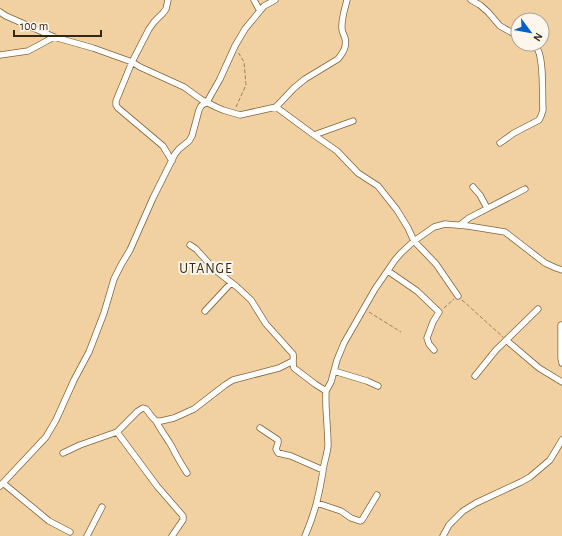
<svg xmlns="http://www.w3.org/2000/svg" width="562" height="536" font-family="'Alegreya Sans',sans-serif">
<style>
.lines{fill:none;stroke-linecap:round;stroke-linejoin:round}
.minor-casing{stroke:#806438;stroke-width:7}
.path{stroke:#998260;stroke-width:1;stroke-dasharray:4 2;stroke-linecap:butt}
.minor{stroke:#fff;stroke-width:5.5}
.labels{text-anchor:middle;stroke-width:4;stroke-linejoin:round;paint-order:stroke}
.quarter-label{font-size:14px;letter-spacing:1px;fill:#342815;stroke:#fdf6ed}
</style>
<rect width="100%" height="100%" fill="#f1d1a2"/>
<g class="lines">
<g class="minor-casing">
<path id="minor" d="M 168,0 L 166,9 L 163,13 L 154,22 L 149,29 L 132,62 L 140,67 L 184,87 L 202,100 L 216,107 L 223,110 L 240,115 L 276,107 L 294,88 L 305,79 L 338,59 C 343,53 347,47 345,38 C 344,35 342,32 342,29 C 341,19 345,9 347,0
M 254,0 L 260,11
M 471,0 L 480,5 L 488,12 L 500,26 L 518,36
M 0,12 L 6,16 L 54,37 L 93,48 L 132,62 L 116,101 L 116,105 L 118,108 L 163,146 L 172,161
M 0,55 L 28,51 L 54,37
M 276,107 L 314,135 L 353,121
M 314,135 L 337,151 L 358,173 L 378,186 L 397,210 L 408,228 L 414,241 L 436,264 L 458,296
M 500,143 L 514,133 L 539,120 L 541,116 L 543,110 C 542,96 544,62 538,50 C 536,47 534,46 531,44
M 473,187 L 480,195 L 487,208
M 460,225 L 469,218 L 525,189
M 190,245 L 196,249 L 214,269 L 237,287 L 251,300 L 266,324 L 293,354 C 294,359 292,363 294,368 L 315,384 L 326,391 C 325,409 328,428 328,446 C 327,455 324,462 323,471 C 319,495 315,513 305,536
M 388,271 L 417,291 L 439,312 L 433,322 L 427,338 L 429,344 L 434,350
M 205,311 L 231,283
M 561,325 L 561,358 L 562,363
M 506,340 L 539,368 L 562,382
M 334,371 L 367,381 L 378,386
M 475,376 L 496,350 L 538,309
M 326,391 L 331,382 L 337,360 L 344,343 L 375,289 L 395,260 L 401,253 L 414,241 L 434,227 L 445,224 L 468,226 L 505,232 L 545,263 L 556,268 L 562,270
M 156,421 C 160,429 166,437 171,445 C 176,455 181,464 187,473
M 260,428 L 278,440 L 278,443 L 276,449 L 278,453 L 291,456 L 323,470
M 117,432 L 157,486 L 183,516 L 183,520 L 172,536
M 63,453 L 80,445 L 117,432 L 138,411 L 143,408 L 146,409 L 152,417 L 156,421 L 161,421 L 174,418 L 194,409 L 225,385 L 233,380 L 279,368 L 293,361
M 3,483 L 49,521 L 70,532
M 0,486 L 46,437 L 56,420 L 74,380 L 89,352 L 104,313 L 114,279 L 121,265 L 130,250 L 153,198 L 175,154 L 179,149 L 189,141 L 192,136 L 199,110 L 201,106 L 207,102 L 220,79 L 235,46 L 245,29 L 264,6 L 275,0
M 317,503 L 341,511 L 351,518 L 360,521 L 362,520 L 377,495
M 87,536 L 102,507
M 443,536 L 449,525 L 463,511 L 476,503 L 521,482 L 530,477 L 550,460 L 562,440"/>
</g>
<path class="path" d="M 236,107 L 246,85 L 244,62 L 238,52
M 462,300 L 503,337
M 444,308 L 454,299
M 369,312 L 401,332"/>
<use href="#minor" class="minor"/>
</g>
<g class="labels">
<g class="quarter-label">
<text x="206" y="273">UTANGE</text>
</g>
</g>
<g transform="translate(530 32) rotate(122)"><circle r="19" fill="#fdf6ed" stroke="#ada497"/>
<path d="M0-3L7 15L0 10L-7 15Z" fill="#0461c9"/>
<text y="-6" font-size="11" font-weight="bold" text-anchor="middle" fill="#342815">N</text>
</g>
<path d="M14 30v6h87v-6" fill="none" stroke="#342815" stroke-width="2"/>
<text x="20" y="30" font-size="12" fill="#342815" stroke="#fdf6ed" stroke-width="3" paint-order="stroke">100 m</text>
</svg>
